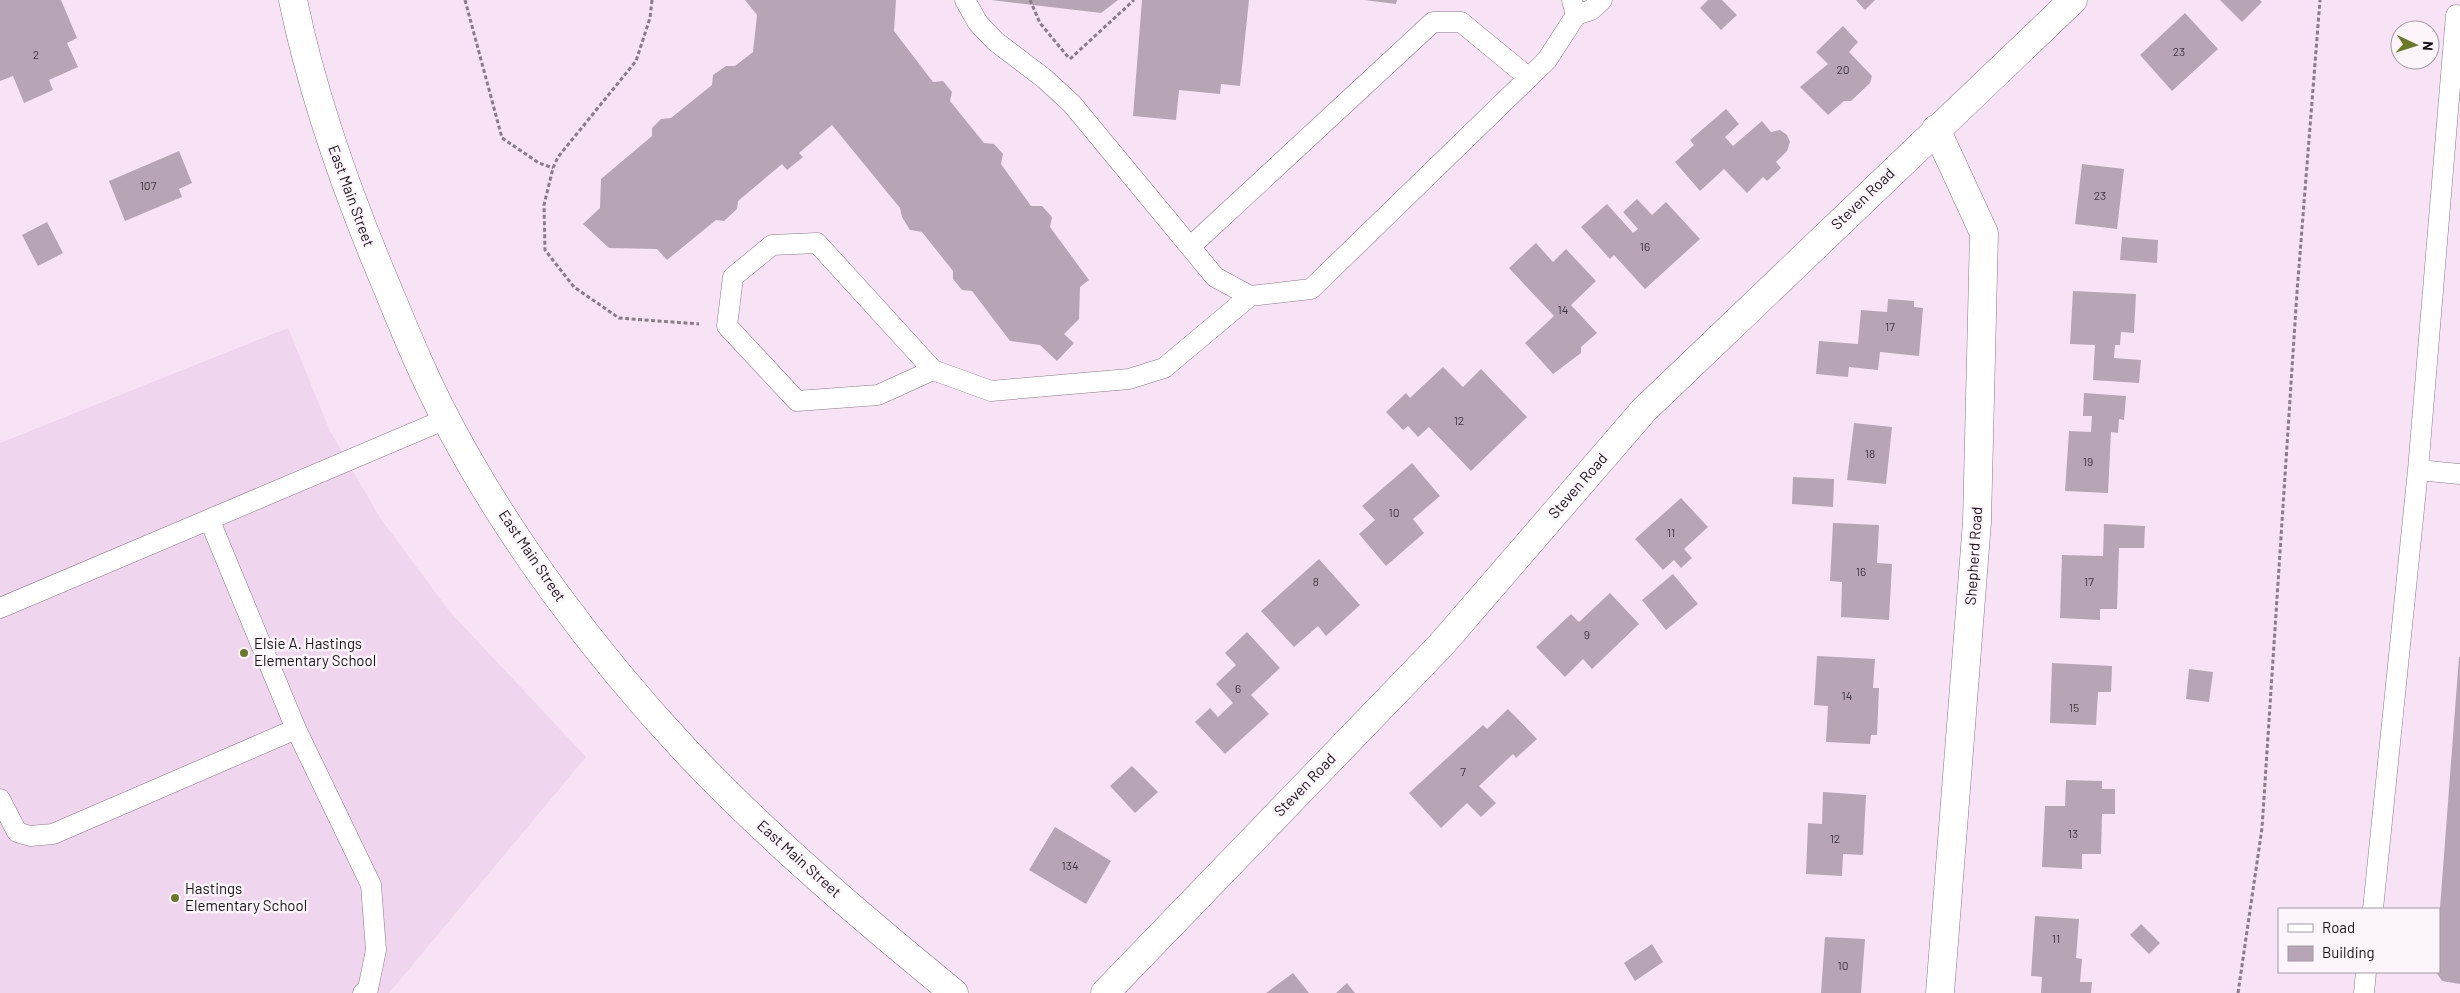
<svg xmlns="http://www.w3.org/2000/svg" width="2460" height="993" font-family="Barlow,sans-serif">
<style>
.built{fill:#efd5ed}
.building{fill:#b7a5b6}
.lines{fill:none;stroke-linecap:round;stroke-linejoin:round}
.service-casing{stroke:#8a7989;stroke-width:21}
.minor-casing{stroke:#8a7989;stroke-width:29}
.secondary-casing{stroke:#8a7989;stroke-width:29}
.path{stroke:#8a7c89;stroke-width:3;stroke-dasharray:4 2.5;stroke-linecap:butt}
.service{stroke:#fff;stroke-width:20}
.minor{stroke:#fff;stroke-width:28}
.secondary{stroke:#fff;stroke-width:28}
.poi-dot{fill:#6b7926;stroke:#fdf5fc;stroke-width:2}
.labels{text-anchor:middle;stroke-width:5;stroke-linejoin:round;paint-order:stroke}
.number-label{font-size:12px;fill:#403740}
.street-label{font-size:15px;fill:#191219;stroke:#fdf5fc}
.poi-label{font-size:15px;fill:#191219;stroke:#fdf5fc;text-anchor:start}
</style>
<rect width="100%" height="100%" fill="#f7e3f5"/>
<path class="built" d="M 288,328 L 330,431 L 380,518 L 450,612 L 586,757 L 389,993 L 0,993 L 0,443 Z"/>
<path class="building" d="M 0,0 L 61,0 L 77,38 L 67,43 L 78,67 L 49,80 L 53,90 L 24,103 L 13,76 L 0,81 Z
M 745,0 L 896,0 L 894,31 L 933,82 L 943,81 L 952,92 L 950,101 L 984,143 L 994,144 L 1003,154 L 1001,164 L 1031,206 L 1042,206 L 1052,217 L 1050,227 L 1089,280 L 1080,287 L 1079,319 L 1064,334 L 1074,343 L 1057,361 L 1040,345 L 1010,341 L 972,291 L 962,290 L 953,279 L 953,271 L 922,232 L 910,230 L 902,217 L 900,208 L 832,125 L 799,153 L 803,157 L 787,170 L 782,164 L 738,201 L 737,209 L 724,221 L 716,220 L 667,260 L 657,249 L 609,248 L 583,224 L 600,208 L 601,179 L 652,136 L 652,128 L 661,119 L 671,118 L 712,85 L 713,75 L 726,66 L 735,66 L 753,52 L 757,15 Z
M 991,0 L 1118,0 L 1101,13 Z
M 1142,0 L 1249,0 L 1240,86 L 1221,84 L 1220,94 L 1179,90 L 1176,120 L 1133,116 Z
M 1364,0 L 1397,0 L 1396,4 Z
M 1708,0 L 1722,0 L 1737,15 L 1721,30 L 1700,8 Z
M 1856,0 L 1875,0 L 1865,10 Z
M 2220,0 L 2260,0 L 2262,2 L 2242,22 Z
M 2185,13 L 2218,49 L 2172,91 L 2140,55 Z
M 1843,26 L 1858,42 L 1849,52 L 1872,76 L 1870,83 L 1851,101 L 1844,101 L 1828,115 L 1800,87 L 1828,64 L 1816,52 Z
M 1726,109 L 1739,124 L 1725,137 L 1733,146 L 1762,121 L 1771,132 L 1780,130 L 1787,135 L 1790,142 L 1787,151 L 1776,162 L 1781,168 L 1767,181 L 1763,177 L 1747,193 L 1724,169 L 1700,191 L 1675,162 L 1694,145 L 1690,140 Z
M 179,151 L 192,183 L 179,189 L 182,197 L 125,221 L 109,181 Z
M 2082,164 L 2124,169 L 2117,229 L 2075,224 Z
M 1637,199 L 1652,215 L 1666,202 L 1700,239 L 1645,289 L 1614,255 L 1610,259 L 1581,227 L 1607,204 L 1633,233 L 1638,229 L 1623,212 Z
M 47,222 L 63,253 L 38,266 L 22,235 Z
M 2122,237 L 2158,240 L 2157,263 L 2120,260 Z
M 1536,243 L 1553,262 L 1566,249 L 1596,281 L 1571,305 L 1597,333 L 1581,347 L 1581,353 L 1553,374 L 1525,343 L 1554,316 L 1509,268 Z
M 2073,291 L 2136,294 L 2134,333 L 2121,332 L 2120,345 L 2115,345 L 2114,358 L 2141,360 L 2139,383 L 2093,380 L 2095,345 L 2070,344 Z
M 1888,299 L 1914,301 L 1914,307 L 1923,308 L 1919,356 L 1880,352 L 1878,370 L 1849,367 L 1848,377 L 1816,374 L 1819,341 L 1858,344 L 1861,310 L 1887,312 Z
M 1443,367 L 1463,387 L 1481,369 L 1527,417 L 1471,471 L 1429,427 L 1418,437 L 1408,426 L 1403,430 L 1386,412 L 1406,393 L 1410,398 Z
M 2084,393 L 2126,396 L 2124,420 L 2119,419 L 2118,433 L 2111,432 L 2108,493 L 2065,491 L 2069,431 L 2091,432 L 2092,416 L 2083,416 Z
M 1854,423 L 1892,427 L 1886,484 L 1847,480 Z
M 1412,463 L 1440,496 L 1413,519 L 1424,533 L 1386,566 L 1359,534 L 1375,520 L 1362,506 Z
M 1793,477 L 1834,479 L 1833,507 L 1792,504 Z
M 1681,498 L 1708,527 L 1684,549 L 1692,558 L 1681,568 L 1674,560 L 1663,570 L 1635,539 Z
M 1833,523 L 1879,525 L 1877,563 L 1892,564 L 1889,620 L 1841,617 L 1842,582 L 1830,581 Z
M 2104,524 L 2145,526 L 2144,548 L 2119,548 L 2117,609 L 2100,609 L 2100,620 L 2060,618 L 2062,555 L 2103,556 Z
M 1319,559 L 1360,605 L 1326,636 L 1318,626 L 1294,647 L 1261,611 Z
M 1673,574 L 1698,604 L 1666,630 L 1642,600 Z
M 1610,593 L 1639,624 L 1592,669 L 1583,659 L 1565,677 L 1536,647 L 1571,614 L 1579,622 Z
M 1247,632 L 1280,668 L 1251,695 L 1269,714 L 1225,754 L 1195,722 L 1210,708 L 1218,717 L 1233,703 L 1216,684 L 1236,665 L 1225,653 Z
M 1817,656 L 1875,659 L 1873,688 L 1879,688 L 1877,735 L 1871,735 L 1870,744 L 1826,742 L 1828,706 L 1814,705 Z
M 2459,657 L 2460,657 L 2460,984 L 2442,981 L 2436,972 L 2439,972 L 2439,921 Z
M 2052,663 L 2112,666 L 2111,692 L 2098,692 L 2096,725 L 2050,723 Z
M 2189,669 L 2213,672 L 2209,702 L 2186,699 Z
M 1508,709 L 1537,739 L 1516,758 L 1513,754 L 1479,786 L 1496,803 L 1481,817 L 1467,803 L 1441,828 L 1409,793 L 1483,725 L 1487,729 Z
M 1132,766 L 1158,792 L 1135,813 L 1110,786 Z
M 2066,780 L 2102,781 L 2102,789 L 2115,789 L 2115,814 L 2102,814 L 2101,854 L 2082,854 L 2082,869 L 2042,867 L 2045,806 L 2065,806 Z
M 1823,792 L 1866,795 L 1863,855 L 1843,854 L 1842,876 L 1806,874 L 1808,823 L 1822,824 Z
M 1055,827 L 1111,861 L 1086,904 L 1029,870 Z
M 2035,916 L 2079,919 L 2076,958 L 2082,959 L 2080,982 L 2092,982 L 2091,993 L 2041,993 L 2042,977 L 2031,976 Z
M 2141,924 L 2160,943 L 2149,954 L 2130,935 Z
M 1825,937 L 1865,939 L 1861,993 L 1821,993 Z
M 1652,944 L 1663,962 L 1635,981 L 1624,963 Z
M 1293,973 L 1309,993 L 1266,993 Z
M 1347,983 L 1355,993 L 1336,993 Z"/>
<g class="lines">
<g class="service-casing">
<path id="service" d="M 965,0 L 978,23 L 995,41 L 1045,79 L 1072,104 L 1215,277 L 1250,296 L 1311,289 L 1547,60 L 1576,15
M 1572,0 L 1576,15 L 1591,10 L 1602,0
M 1191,246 L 1433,22 L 1461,22 L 1529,78
M 933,370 L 878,395 L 797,401 L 727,326 L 733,277 L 772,245 L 817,243 L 933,370 L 991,391 L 1129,379 L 1164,368 L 1250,296
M 2418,470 L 2460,474
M 0,608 L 446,419
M 296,729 L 371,885 L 376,950 L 368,989 L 363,993
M 0,799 L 17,832 L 30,836 L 53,834 L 296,729 L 210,521
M 2373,909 L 2418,470 L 2456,15 L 2460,16
M 2364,993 L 2366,972"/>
</g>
<g class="minor-casing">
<path id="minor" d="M 1936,129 L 1984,233 L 1977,522 L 1940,993
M 1105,993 L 1441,645 L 1644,410 L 2073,0"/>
</g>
<g class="secondary-casing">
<path id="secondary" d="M 293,0 C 312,92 343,181 379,268 C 400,318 420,370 446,419 C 507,536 595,654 686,751 C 768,838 861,917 954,993"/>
</g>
<path class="path" d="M 465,0 L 502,138 L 539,163 L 553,168
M 652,0 L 650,18 L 636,61 L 558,157 L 553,168 L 544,205 L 545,250 L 574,287 L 619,318 L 699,324
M 1030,0 L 1040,23 L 1068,57
M 1070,59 L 1134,0
M 2238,993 L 2262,828 L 2297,292 L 2320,0"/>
<use href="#service" class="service"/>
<use href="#minor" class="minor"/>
<use href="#secondary" class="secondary"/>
</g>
<g class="poi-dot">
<circle cx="244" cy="653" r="5"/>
<circle cx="175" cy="898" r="5"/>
</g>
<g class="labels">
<g class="number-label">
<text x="2179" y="56">23</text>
<text x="36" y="59">2</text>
<text x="1843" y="74">20</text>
<text x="148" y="190">107</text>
<text x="2100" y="200">23</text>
<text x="1645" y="251">16</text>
<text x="1563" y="314">14</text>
<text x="1890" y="331">17</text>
<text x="1459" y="425">12</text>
<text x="1870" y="458">18</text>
<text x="2088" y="466">19</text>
<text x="1394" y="517">10</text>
<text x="1671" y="537">11</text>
<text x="1861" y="576">16</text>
<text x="1316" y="586">8</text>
<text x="2089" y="586">17</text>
<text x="1587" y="639">9</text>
<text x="1238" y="693">6</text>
<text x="1847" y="700">14</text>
<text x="2074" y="712">15</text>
<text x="1463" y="776">7</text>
<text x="2073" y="838">13</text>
<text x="1835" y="843">12</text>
<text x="1070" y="870">134</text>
<text x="2056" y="943">11</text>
<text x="1843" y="970">10</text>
</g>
<g class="street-label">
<text transform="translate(351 196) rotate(70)" y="5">East Main Street</text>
<text transform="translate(1863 199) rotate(-44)" y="5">Steven Road</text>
<text transform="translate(1578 486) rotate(-49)" y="5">Steven Road</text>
<text transform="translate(532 556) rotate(56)" y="5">East Main Street</text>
<text transform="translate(1974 556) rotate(-86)" y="5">Shepherd Road</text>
<text transform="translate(1305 785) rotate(-46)" y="5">Steven Road</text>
<text transform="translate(799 859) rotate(42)" y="5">East Main Street</text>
</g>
<g class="poi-label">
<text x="254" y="649">Elsie A. Hastings<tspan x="254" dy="17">Elementary School</tspan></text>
<text x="185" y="894">Hastings<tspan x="185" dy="17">Elementary School</tspan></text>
</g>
</g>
<rect x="2278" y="908" width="162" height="65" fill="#fdf5fc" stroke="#a29aa1"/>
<rect x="2288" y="924" width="25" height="8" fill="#ffffff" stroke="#a29aa1"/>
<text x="2322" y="933" font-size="15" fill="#191219">Road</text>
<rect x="2288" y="946" width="25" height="15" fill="#b7a5b6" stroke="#a29aa1"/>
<text x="2322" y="958" font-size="15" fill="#191219">Building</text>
<g transform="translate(2415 45) rotate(94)"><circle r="24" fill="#fdf5fc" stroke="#a29aa1"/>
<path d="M0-4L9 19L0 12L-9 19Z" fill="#6b7926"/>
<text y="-8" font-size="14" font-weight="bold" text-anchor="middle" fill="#191219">N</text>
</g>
</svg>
